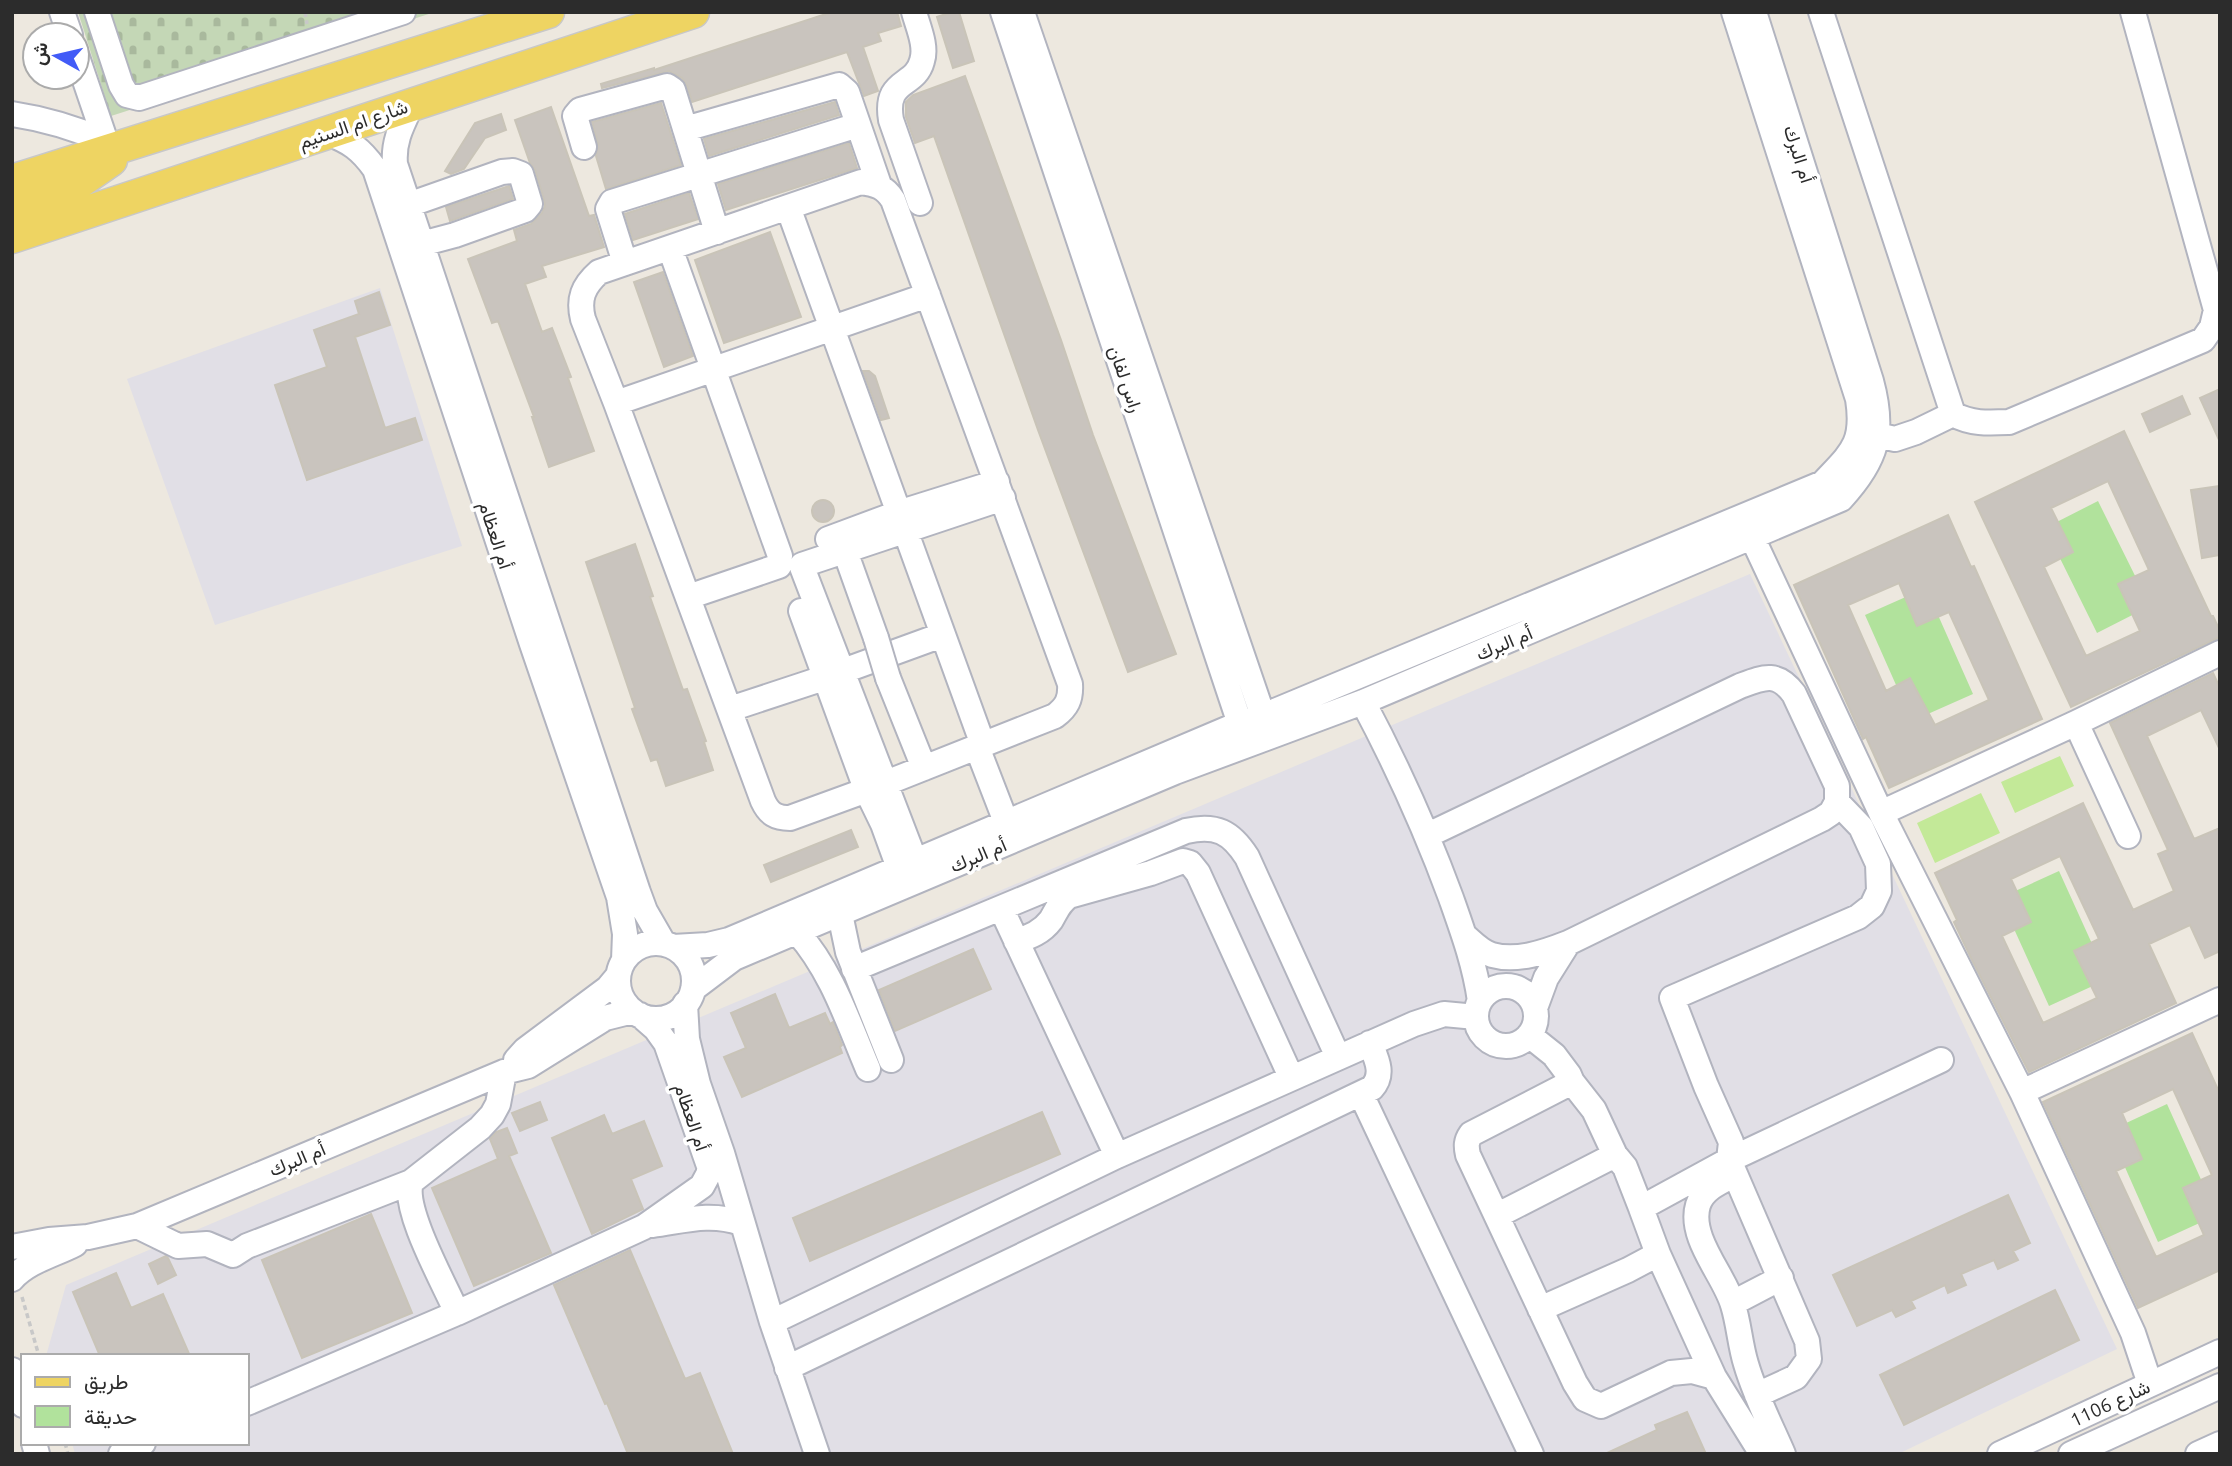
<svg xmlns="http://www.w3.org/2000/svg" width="2232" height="1466" font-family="Ubuntu,Vazirmatn,sans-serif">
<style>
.industrial{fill:#e1dfe6}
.cemetery{fill:url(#cemetery-stones)}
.park{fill:#b1e29c}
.pitch{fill:#c3e998}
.building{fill:#c9c4be;stroke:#c9c4b8;stroke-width:2;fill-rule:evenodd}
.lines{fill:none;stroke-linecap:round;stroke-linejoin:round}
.minor-casing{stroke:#b2b4bf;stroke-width:28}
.major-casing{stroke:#c8c8c8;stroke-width:35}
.path{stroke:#c8c8c8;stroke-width:3.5;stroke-dasharray:5 3.5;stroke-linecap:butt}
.minor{stroke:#fff;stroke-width:24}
.major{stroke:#eed462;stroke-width:32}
.minor-bridge-casing{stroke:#b2b4bf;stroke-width:28;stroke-linecap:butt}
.minor-bridge{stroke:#fff;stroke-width:24}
.labels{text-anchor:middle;stroke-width:7;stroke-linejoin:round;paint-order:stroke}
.street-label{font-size:19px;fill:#2c2c2c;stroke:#fff}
</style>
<defs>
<pattern id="cemetery-stones" width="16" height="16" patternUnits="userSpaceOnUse" patternTransform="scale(1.75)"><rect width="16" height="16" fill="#c4d7b6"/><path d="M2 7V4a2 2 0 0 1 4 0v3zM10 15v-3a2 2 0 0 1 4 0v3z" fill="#a9b99d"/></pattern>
</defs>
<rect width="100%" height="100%" fill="#ede8df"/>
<path class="industrial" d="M 380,288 L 462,546 L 215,625 L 127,379 Z
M 1750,574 L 2117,1349 L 1898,1454 L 75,1454 L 72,1443 L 247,1443 L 247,1356 L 46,1356 L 66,1285 Z"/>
<path class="cemetery" d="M 78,12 L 435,12 L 111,116 Z"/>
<path class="park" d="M 2098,501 L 2150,606 L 2097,633 L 2045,528 Z
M 1926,588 L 1973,694 L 1912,721 L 1865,615 Z
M 2059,871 L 2108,979 L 2049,1006 L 2000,898 Z
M 2167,1104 L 2217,1215 L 2158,1242 L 2109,1131 Z"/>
<path class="pitch" d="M 2060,756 L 2074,786 L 2015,813 L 2001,782 Z
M 1981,793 L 2000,833 L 1935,863 L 1917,823 Z"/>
<path class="building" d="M 832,12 L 897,12 L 901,26 L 878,33 L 881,41 L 863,47 L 878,91 L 864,96 L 847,52 L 692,102 L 687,86 L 682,78 L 669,71 L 602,88 L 601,84 L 654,68 L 654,70 Z
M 952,12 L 959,12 L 974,61 L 953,68 L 937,17 Z
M 965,76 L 1061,340 L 1093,435 L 1176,654 L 1128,672 L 1038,430 L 934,136 L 915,143 L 906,117 L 906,102 L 913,95 Z
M 835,102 L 839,115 L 709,156 L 704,139 Z
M 661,103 L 681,165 L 606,189 L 596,156 L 598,144 L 592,122 Z
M 551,107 L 589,216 L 594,215 L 604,247 L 542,266 L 546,277 L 525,284 L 542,332 L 552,328 L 571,377 L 568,378 L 594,451 L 549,467 L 532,417 L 534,417 L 498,321 L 492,323 L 468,259 L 517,241 L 514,230 L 531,224 L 542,213 L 545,206 L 544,200 L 535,170 L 530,163 L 515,120 Z
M 501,114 L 506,130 L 485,138 L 464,169 L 451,174 L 445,171 L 475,123 Z
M 849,143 L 857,168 L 726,210 L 718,184 Z
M 509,186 L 513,199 L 450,221 L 446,207 Z
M 689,193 L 698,219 L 633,240 L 625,214 Z
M 770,232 L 801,317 L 724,343 L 695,260 Z
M 663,272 L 693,356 L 664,367 L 634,282 Z
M 379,292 L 390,325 L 355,337 L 385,428 L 415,418 L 422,440 L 307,480 L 275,385 L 327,367 L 314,330 L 359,314 L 355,301 Z
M 863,371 L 869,371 L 875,376 L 889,418 L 881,420 Z
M 2220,389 L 2220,442 L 2200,398 Z
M 2182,396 L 2190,414 L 2150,432 L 2142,414 Z
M 2124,431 L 2211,616 L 2213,616 L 2220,631 L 2220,637 L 2071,707 L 1975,502 ZM 2108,481 L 2149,570 L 2118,584 L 2140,631 L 2086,656 L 2044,567 L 2073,552 L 2051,508 Z
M 2220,486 L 2220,555 L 2202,558 L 2191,490 Z
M812 511a11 11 0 1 1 22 0a11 11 0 1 1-22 0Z
M 1948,515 L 1971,567 L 1974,566 L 2042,719 L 1889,788 L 1866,737 L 1863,739 L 1794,585 ZM 1899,583 L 1917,626 L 1949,612 L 1989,700 L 1935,725 L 1910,678 L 1886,691 L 1848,605 Z
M 635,544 L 653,596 L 650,597 L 683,690 L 687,689 L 706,741 L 704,742 L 713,770 L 666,786 L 657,759 L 651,761 L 632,709 L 635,708 L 586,562 Z
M 2213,673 L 2220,688 L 2220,750 L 2201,710 L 2147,736 L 2194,839 L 2220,828 L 2220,951 L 2205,958 L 2190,925 L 2149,944 L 2176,1003 L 2029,1072 L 1971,958 L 1954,922 L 1957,920 L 1935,873 L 2083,803 L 2133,910 L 2174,891 L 2158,854 L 2168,850 L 2110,723 ZM 2060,856 L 2099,939 L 2074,951 L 2097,998 L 2043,1023 L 2002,936 L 2031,922 L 2011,879 Z
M 851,830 L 858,847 L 771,882 L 764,865 Z
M 973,949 L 991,989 L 895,1031 L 879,990 Z
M 775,994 L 789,1028 L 825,1013 L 830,1024 L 833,1022 L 842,1045 L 840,1047 L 842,1053 L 742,1097 L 724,1057 L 746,1048 L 731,1013 Z
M 2192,1033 L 2220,1094 L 2220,1270 L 2138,1308 L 2043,1102 ZM 2173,1089 L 2212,1175 L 2183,1188 L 2204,1235 L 2156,1257 L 2116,1171 L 2142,1159 L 2122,1113 Z
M 540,1102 L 547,1120 L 520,1131 L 512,1113 Z
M 1042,1112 L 1060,1154 L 810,1261 L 793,1218 Z
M 604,1115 L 612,1134 L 644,1121 L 662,1166 L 631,1179 L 643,1209 L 592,1234 L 552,1138 Z
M 507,1128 L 517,1153 L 509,1156 L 551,1253 L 474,1286 L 432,1188 L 498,1159 L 490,1139 L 496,1132 Z
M 2008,1195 L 2030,1243 L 2013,1251 L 2018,1260 L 1998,1269 L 1994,1260 L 1961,1274 L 1966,1285 L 1948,1293 L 1945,1285 L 1911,1301 L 1915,1308 L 1896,1317 L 1892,1310 L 1857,1326 L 1833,1275 Z
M 371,1214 L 412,1313 L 302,1358 L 262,1260 Z
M 630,1250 L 685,1379 L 700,1373 L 733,1454 L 628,1454 L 607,1403 L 605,1404 L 554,1285 Z
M 166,1256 L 168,1258 L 176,1275 L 158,1284 L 149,1264 Z
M 116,1273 L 131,1308 L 163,1294 L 190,1356 L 100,1356 L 73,1292 Z
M 2055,1290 L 2079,1340 L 1904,1425 L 1880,1375 Z
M 1687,1412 L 1706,1454 L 1605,1454 L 1657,1430 L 1655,1425 Z"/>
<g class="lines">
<g class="minor-casing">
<path id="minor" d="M 62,12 L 70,35
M 97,12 L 121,85 L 127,95 L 139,98 L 403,12
M 914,12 C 918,27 927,46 922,61 C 915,88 884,78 891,120 L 920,203
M 1003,12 L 1245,739
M 1022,12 L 1263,716 L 1266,731
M 1821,12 L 1953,414
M 77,57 L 109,151
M 412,104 C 402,125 393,141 395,164 L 638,892 L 645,911 L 664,944
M 12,114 C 45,119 75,128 105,141
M 685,129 L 839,85 L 847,92 L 879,185
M 328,133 C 350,142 360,148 375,169 L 532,644 L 619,897 L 625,934 L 624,960
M 584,147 L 575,116 L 580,110 L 667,86 L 673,90 L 717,232
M 861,182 C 876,184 885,187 893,200 L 1070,684 C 1071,699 1067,707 1055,716 L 886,783 L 790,818 C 776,818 769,814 763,801 L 616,403 L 583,319 C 578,299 583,286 599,272 Z
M 788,207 L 983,745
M 394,210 L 502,172 L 513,171 L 521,174 L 530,204 L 525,210 L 455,235 L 406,248
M 670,248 L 780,556
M 625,263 L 608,209 L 612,202 L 858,125
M 616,403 L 928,295
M 1877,435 L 1895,439 L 1916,432 L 1953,414 C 1971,424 1988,423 2009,422 L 2203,340 L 2212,327 L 2216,310 L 2133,12
M 1752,537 L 1881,813 L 2022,1092 L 2133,1333 L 2150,1384
M 828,539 L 898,513 L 997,482
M 845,551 L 876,638
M 802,565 L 1003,498
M 802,567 L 915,861
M 688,597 L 779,566
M 801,611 L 866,789 L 883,824 L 899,868
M 888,678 L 924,768
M 1363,702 C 1397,766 1426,830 1451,898 C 1463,932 1475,965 1480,1001
M 730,709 L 824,678 L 942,635
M 2076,723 L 2128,836
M 977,747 L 1006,822
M 1881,813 L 2076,723 L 2220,653
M 1428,835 L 1740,686 C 1764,677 1777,671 1794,694 L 1837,786 L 1837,802 L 1831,813 L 1822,819 L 1568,943 L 1546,978 L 1535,1008
M 1001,908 L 1117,1156
M 840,914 L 848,952 L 891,1060
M 797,932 C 832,971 848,1022 868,1069
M 1465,936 C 1473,943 1481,952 1492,955 C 1517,962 1545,952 1568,943
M 1016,941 C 1030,937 1042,932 1051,920 C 1057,910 1059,903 1069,896 L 1151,873 L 1183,861 L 1190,863 L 1198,873 L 1291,1077
M618 981a38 38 0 1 1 76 0a38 38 0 1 1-76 0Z
M 673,947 L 708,945 L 729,940 L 1241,723 L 1263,716 L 1823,483 C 1851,453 1865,444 1858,399 L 1734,12
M 854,969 L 1186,831 C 1216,824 1231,832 1247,857 L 1338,1057
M1476 1016a30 30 0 1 1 60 0a30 30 0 1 1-60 0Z
M 693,989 L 734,958 L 1175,772 L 1363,702 L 1841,499 C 1877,460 1885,432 1871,381 L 1754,12
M 685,1004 L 687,1039 L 698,1084 L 722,1153 L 772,1322 L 817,1454
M 1529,1035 L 1554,1055 L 1569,1075 L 1572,1082 L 1594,1110 L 1615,1155
M 516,1060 L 525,1050 L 608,988 L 618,976
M 1572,1082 L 1471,1134 C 1466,1141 1466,1146 1468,1155 L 1575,1383 L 1585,1399 L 1601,1406 L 1671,1373 L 1692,1371 L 1714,1377
M 2022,1092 L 2220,1000
M 1361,1094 L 1531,1454
M 1734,1175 C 1720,1182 1703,1189 1698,1205 C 1688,1238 1725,1276 1733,1305 C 1739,1324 1740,1345 1746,1364 C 1755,1395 1770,1424 1783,1454
M 1498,1215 L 1615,1155 L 1625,1167 L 1641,1208
M 652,1225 C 683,1221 710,1212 741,1223
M 137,1226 L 178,1246 L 207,1244 L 233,1255 L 247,1246 L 411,1182 L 480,1128 L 492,1115 L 498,1104 L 504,1072
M 12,1247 L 49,1240 L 88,1237 L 137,1226 L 504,1072 L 528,1066 L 605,1018 L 633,1011
M 12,1279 C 28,1261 54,1255 75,1244
M 1733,1303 L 1781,1278
M 1540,1309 L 1628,1270 L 1658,1254
M 457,1313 L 644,1227 L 702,1186 L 709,1173 L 709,1166 L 666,1043 L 656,1029 L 640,1015
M 772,1322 L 1117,1156 L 1414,1024 L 1444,1014 L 1476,1017
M 787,1368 L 1372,1088 C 1385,1074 1376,1058 1370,1043
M 12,1370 L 23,1405
M 1757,1395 L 1796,1377 L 1809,1359 L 1807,1341 L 1729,1160 L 1731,1142 L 1706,1086 L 1672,998 L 1858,917 L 1872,906 L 1879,891 L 1878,864 L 1861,827 L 1837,802
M 247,1403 L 457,1313 C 445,1285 402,1209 411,1182
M 34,1443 L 37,1454
M 121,1454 L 143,1443
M 1762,1454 L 1714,1377 L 1658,1254 L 1641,1208 L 1729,1160 L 1941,1060
M 2000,1454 L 2220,1352
M 2071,1454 L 2220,1386
M 2198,1454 L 2220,1444"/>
</g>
<g class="major-casing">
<path id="major" d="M 12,181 L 548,12
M 12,207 L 72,187 L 111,160
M 12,237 L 693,12"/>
</g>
<path class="path" d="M 305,12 L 307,24
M 22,1297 L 39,1356
M 65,1443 L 68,1454"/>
<use href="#minor" class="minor"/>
<use href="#major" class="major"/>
<g class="minor-bridge-casing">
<path id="minor-bridge" d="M 876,638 L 888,678"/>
</g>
<use href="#minor-bridge" class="minor-bridge"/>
</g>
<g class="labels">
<g class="street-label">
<text transform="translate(353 124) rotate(-19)" y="7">شارع ام السنيم</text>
<text transform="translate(1799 154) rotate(72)" y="7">أم البرك</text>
<text transform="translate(1126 379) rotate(71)" y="7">راس لفان</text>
<text transform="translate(496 535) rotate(72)" y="7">أم العظام</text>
<text transform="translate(1504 643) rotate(-23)" y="7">أم البرك</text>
<text transform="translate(978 855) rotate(-23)" y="7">أم البرك</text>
<text transform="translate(692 1117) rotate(71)" y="7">أم العظام</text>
<text transform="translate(297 1159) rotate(-23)" y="7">أم البرك</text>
<text transform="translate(2110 1403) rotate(-25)" y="7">شارع 1106</text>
</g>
</g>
<rect width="2232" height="1466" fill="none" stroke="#2c2c2c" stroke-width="28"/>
<rect x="21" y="1354" width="228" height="91" fill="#ffffff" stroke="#ababab" stroke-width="2"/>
<rect x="35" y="1377" width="35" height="10" fill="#eed462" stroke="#ababab" stroke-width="2"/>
<text x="84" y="1389" font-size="21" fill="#2c2c2c">طريق</text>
<rect x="35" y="1406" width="35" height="21" fill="#b1e29c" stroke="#ababab" stroke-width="2"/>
<text x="84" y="1424" font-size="21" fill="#2c2c2c">حديقة</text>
<g transform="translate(56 56) rotate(278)"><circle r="33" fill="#ffffff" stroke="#ababab" stroke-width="2"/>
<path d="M0-5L12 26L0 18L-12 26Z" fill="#425bf7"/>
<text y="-10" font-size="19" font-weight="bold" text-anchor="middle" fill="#2c2c2c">ش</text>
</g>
</svg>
